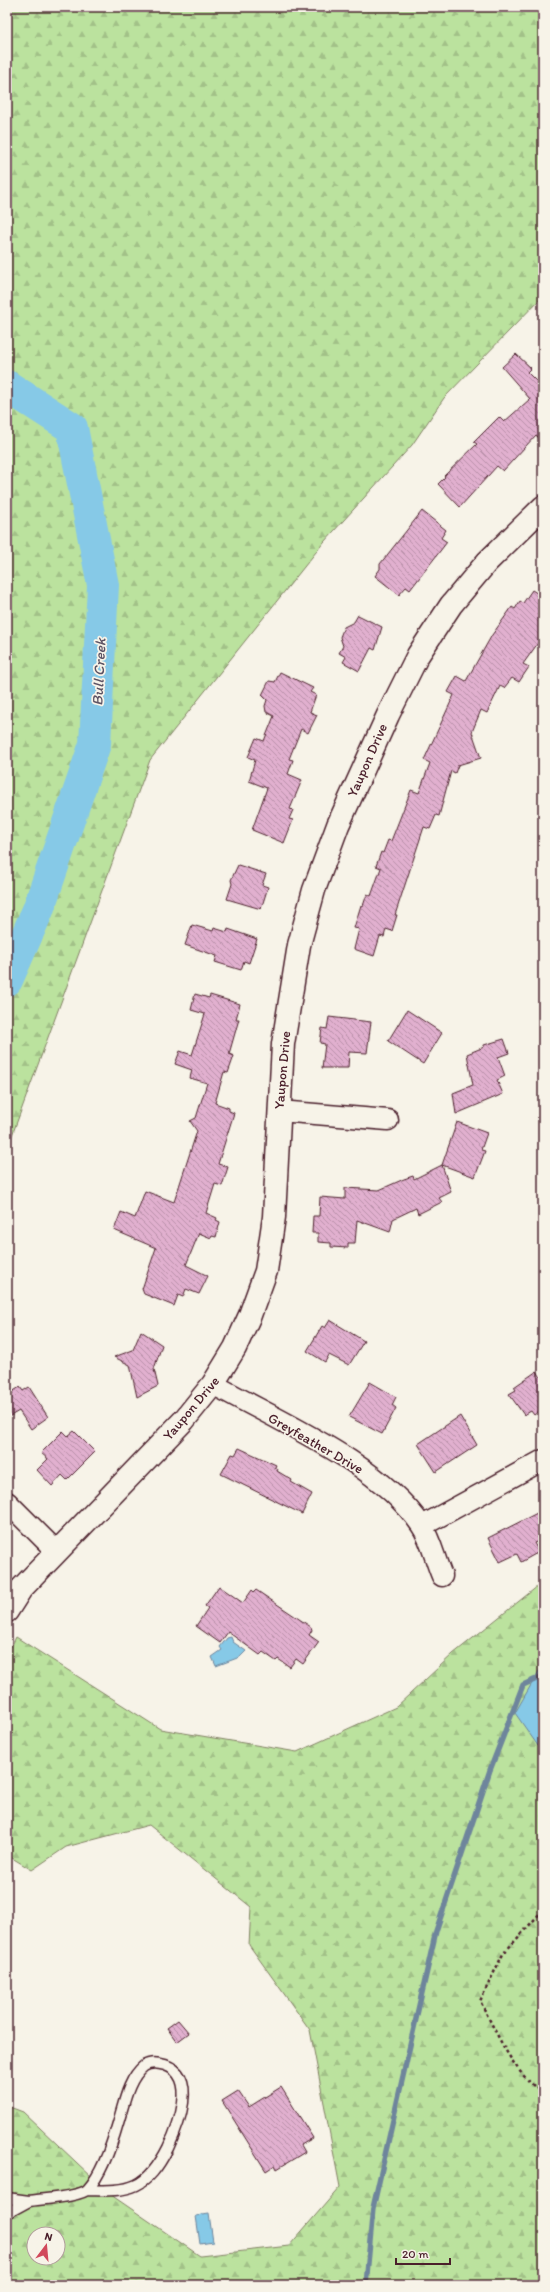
<svg xmlns="http://www.w3.org/2000/svg" width="550" height="2292" font-family="Itim,sans-serif">
<style>
.forest{fill:url(#forest-firs);stroke:#828064;fill-rule:evenodd}
.water{fill:#86c9e7;stroke:#6e859c}
.lines{fill:none;stroke-linecap:round;stroke-linejoin:round}
.stream{stroke:#6e859c;stroke-width:5.5}
.river{stroke:#86c9e7;stroke-width:32}
.building{fill:url(#building-back-hatch);stroke:#4a1f2b}
.lane-casing{stroke:#4a1f2b;stroke-width:13}
.street-casing{stroke:#4a1f2b;stroke-width:23}
.secondary-casing{stroke:#4a1f2b;stroke-width:25}
.path{stroke:#4a1f2b;stroke-width:2.5;stroke-dasharray:3 3;stroke-linecap:butt}
.lane{stroke:#f7f3e8;stroke-width:10}
.street{stroke:#f7f3e8;stroke-width:20}
.secondary{stroke:#f7f3e8;stroke-width:22}
.labels{text-anchor:middle;stroke-width:3.5;stroke-linejoin:round;paint-order:stroke}
.street-label{font-size:14px;fill:#4a1f2b;stroke:#f7f3e8}
.water-label{font-size:15px;font-style:italic;fill:#5c5263;stroke:#f7f3e8}
</style>
<defs>
<pattern id="forest-firs" width="22" height="20" patternUnits="userSpaceOnUse"><rect width="22" height="20" fill="#bbe29e"/><path d="M5 1l3.5 6h-7zM16 11l3.5 6h-7z" fill="#a2c188"/></pattern>
<pattern id="building-back-hatch" width="6" height="6" patternUnits="userSpaceOnUse"><rect width="6" height="6" fill="#e1b0cf"/><path d="M-1 5l2 2M0 0l6 6M5-1l2 2" fill="none" stroke="#b88fa8"/></pattern>
</defs>
<rect width="100%" height="100%" fill="#f7f3e8"/>
<filter id="ink" filterUnits="userSpaceOnUse"><feTurbulence type="fractalNoise" baseFrequency=".025" numOctaves="2"/><feDisplacementMap in="SourceGraphic" scale="8" xChannelSelector="R" yChannelSelector="G"/><feConvolveMatrix kernelMatrix="1 2 1 2 8 2 1 2 1" color-interpolation-filters="sRGB"/></filter>
<g filter="url(#ink)">
<path class="forest" d="M 7,7 L 543,7 L 543,296 L 444,398 L 412,445 L 324,542 L 150,760 L 11,1138 L 7,1143 Z
M 543,1582 L 543,2285 L 7,2285 L 7,2106 L 23,2112 L 111,2195 L 200,2256 L 289,2246 L 340,2187 L 310,2030 L 249,1945 L 251,1907 L 149,1825 L 66,1847 L 32,1870 L 7,1855 L 7,1655 L 16,1637 L 160,1729 L 297,1752 L 396,1707 L 453,1654 ZM 34,2234 L 58,2234 L 58,2258 L 34,2258 Z"/>
<path class="water" d="M 231,1637 L 233,1642 L 246,1651 L 240,1657 L 216,1666 L 212,1657 L 222,1650 L 220,1647 L 227,1638 Z
M 543,1664 L 543,1753 L 515,1713 Z
M 209,2214 L 213,2242 L 200,2244 L 196,2216 Z"/>
<g class="lines">
<path class="stream" d="M 366,2285 L 373,2208 L 436,1931 L 490,1770 L 523,1685 L 543,1676"/>
<path class="river" d="M 7,386 L 72,428 L 103,585 L 95,744 L 38,910 L 7,980"/>
</g>
<path class="building" d="M 516,354 L 531,368 L 527,372 L 542,387 L 543,386 L 543,443 L 536,435 L 503,471 L 497,466 L 460,507 L 438,484 L 445,477 L 444,476 L 477,444 L 474,442 L 499,417 L 504,422 L 530,399 L 502,367 Z
M 422,511 L 446,530 L 441,538 L 447,542 L 410,590 L 406,587 L 399,595 L 375,576 L 380,569 L 380,564 Z
M 532,590 L 543,597 L 543,636 L 523,664 L 529,667 L 519,682 L 512,678 L 504,688 L 500,686 L 487,713 L 481,710 L 472,732 L 481,758 L 458,765 L 455,773 L 451,771 L 439,816 L 436,815 L 430,829 L 424,827 L 395,915 L 397,915 L 392,931 L 386,929 L 384,937 L 380,936 L 374,956 L 354,949 L 359,929 L 354,928 L 361,905 L 363,906 L 367,894 L 371,896 L 381,868 L 376,866 L 381,852 L 383,853 L 388,840 L 391,841 L 411,790 L 419,793 L 430,763 L 424,760 L 454,695 L 448,692 L 457,676 L 466,681 L 492,635 L 512,607 L 515,609 L 520,601 L 523,603 Z
M 358,615 L 382,627 L 375,650 L 371,648 L 359,671 L 343,662 L 346,657 L 339,653 L 343,646 L 340,637 L 344,627 L 354,622 Z
M 280,672 L 313,688 L 310,692 L 316,695 L 310,712 L 317,715 L 308,733 L 301,729 L 289,759 L 293,760 L 288,774 L 302,780 L 290,809 L 293,810 L 289,819 L 293,820 L 284,843 L 252,830 L 267,788 L 249,781 L 255,760 L 248,757 L 256,738 L 264,741 L 274,716 L 266,712 L 265,706 L 267,700 L 262,695 L 269,681 L 275,682 Z
M 238,865 L 266,874 L 262,885 L 268,887 L 261,909 L 227,899 L 232,884 L 231,880 Z
M 192,925 L 213,931 L 214,928 L 227,932 L 228,929 L 257,939 L 249,963 L 244,961 L 241,970 L 215,962 L 217,956 L 185,945 Z
M 195,994 L 209,998 L 210,995 L 240,1004 L 236,1019 L 239,1019 L 229,1054 L 234,1056 L 228,1073 L 224,1072 L 215,1103 L 229,1108 L 229,1111 L 234,1113 L 218,1164 L 228,1167 L 222,1186 L 215,1184 L 206,1213 L 217,1218 L 216,1220 L 220,1222 L 216,1237 L 212,1236 L 211,1238 L 199,1233 L 186,1265 L 208,1276 L 199,1294 L 186,1289 L 183,1297 L 178,1295 L 174,1306 L 144,1294 L 142,1289 L 156,1248 L 114,1230 L 121,1212 L 135,1218 L 145,1191 L 174,1202 L 197,1131 L 190,1121 L 196,1118 L 207,1083 L 190,1078 L 192,1070 L 175,1064 L 180,1051 L 192,1055 L 205,1014 L 191,1010 Z
M 407,1010 L 442,1033 L 423,1064 L 388,1041 Z
M 329,1017 L 371,1022 L 367,1053 L 349,1052 L 348,1068 L 322,1068 L 325,1044 L 320,1043 L 322,1028 L 327,1029 Z
M 504,1039 L 509,1053 L 498,1057 L 505,1076 L 497,1080 L 503,1094 L 456,1114 L 453,1093 L 473,1085 L 467,1054 L 484,1047 L 484,1045 Z
M 457,1122 L 487,1133 L 481,1150 L 485,1151 L 475,1177 L 442,1165 Z
M 442,1165 L 451,1192 L 439,1198 L 442,1202 L 418,1214 L 416,1208 L 393,1219 L 390,1232 L 357,1220 L 355,1243 L 348,1243 L 348,1248 L 331,1247 L 331,1243 L 318,1242 L 318,1233 L 312,1233 L 313,1216 L 319,1216 L 320,1197 L 345,1199 L 345,1188 L 379,1190 L 404,1179 L 413,1176 L 414,1179 Z
M 330,1320 L 364,1341 L 349,1365 L 329,1355 L 325,1362 L 307,1351 L 322,1326 L 325,1328 Z
M 141,1331 L 162,1345 L 154,1369 L 158,1386 L 137,1397 L 130,1365 L 114,1357 L 133,1350 Z
M 537,1371 L 543,1381 L 543,1408 L 534,1415 L 531,1411 L 524,1415 L 509,1394 L 516,1390 L 514,1387 Z
M 370,1382 L 396,1397 L 392,1405 L 396,1408 L 382,1434 L 349,1417 Z
M 20,1387 L 23,1391 L 29,1387 L 48,1417 L 31,1429 L 19,1411 L 7,1418 L 7,1395 Z
M 460,1416 L 477,1445 L 436,1472 L 418,1444 Z
M 63,1431 L 68,1436 L 74,1431 L 95,1452 L 67,1480 L 62,1475 L 52,1486 L 37,1470 L 48,1459 L 41,1453 Z
M 239,1448 L 276,1465 L 275,1467 L 278,1469 L 277,1471 L 292,1480 L 291,1482 L 312,1494 L 302,1514 L 221,1474 L 232,1454 L 235,1455 Z
M 543,1510 L 543,1539 L 534,1543 L 539,1552 L 521,1562 L 517,1554 L 500,1562 L 488,1538 Z
M 219,1586 L 243,1603 L 252,1590 L 254,1592 L 256,1590 L 311,1627 L 312,1630 L 309,1635 L 319,1642 L 303,1664 L 296,1659 L 290,1667 L 278,1659 L 276,1661 L 263,1652 L 260,1655 L 228,1632 L 220,1643 L 196,1626 L 208,1608 L 205,1606 Z
M 178,2020 L 189,2033 L 177,2042 L 167,2028 Z
M 281,2087 L 313,2138 L 301,2145 L 305,2152 L 277,2169 L 275,2165 L 266,2171 L 222,2101 L 238,2091 L 249,2107 Z"/>
<g class="lines">
<g class="lane-casing">
<path id="lane" d="M 7,2198 L 29,2201 L 7,2213
M 29,2201 C 41,2199 81,2197 88,2189 C 103,2172 112,2144 118,2123 C 124,2104 128,2079 144,2066 C 150,2062 158,2063 165,2065 C 199,2076 178,2127 168,2148 C 147,2189 131,2192 87,2190"/>
</g>
<g class="street-casing">
<path id="street" d="M 279,1111 L 388,1120
M 213,1384 C 278,1421 379,1463 421,1525 C 431,1539 435,1560 442,1576
M 7,1502 L 56,1551
M 422,1526 L 543,1460"/>
</g>
<g class="secondary-casing">
<path id="secondary" d="M 7,1611 L 21,1589 L 184,1420 L 213,1384 L 235,1348 L 250,1315 L 266,1271 L 274,1217 L 283,1044 L 299,945 L 314,890 L 338,825 L 388,715 L 418,655 L 451,605 L 487,562 L 543,507"/>
</g>
<path class="path" d="M 543,1910 L 503,1954 L 480,2001 C 497,2033 512,2072 543,2093"/>
<use href="#lane" class="lane"/>
<use href="#street" class="street"/>
<use href="#secondary" class="secondary"/>
</g>
</g>
<g class="labels">
<g class="street-label">
<text transform="translate(367 760) rotate(-66)" y="5">Yaupon Drive</text>
<text transform="translate(282 1070) rotate(-85)" y="5">Yaupon Drive</text>
<text transform="translate(191 1408) rotate(-50)" y="5">Yaupon Drive</text>
<text transform="translate(316 1443) rotate(30)" y="5">Greyfeather Drive</text>
</g>
<g class="water-label">
<text transform="translate(99 672) rotate(-87)" y="5">Bull Creek</text>
</g>
</g>
<rect width="550" height="2292" fill="none" stroke="#f7f3e8" stroke-width="24"/>
<rect x="12" y="12" width="526" height="2268" fill="none" stroke="#4a1f2b" stroke-width="1.5" filter="url(#ink)"/>
<g transform="translate(46 2246) rotate(16)"><circle r="19" fill="#f7f3e8" stroke="#b29e9c"/>
<path d="M0-3L7 15L0 10L-7 15Z" fill="#d1495b"/>
<text y="-6" font-size="11" font-weight="bold" text-anchor="middle" fill="#4a1f2b">N</text>
</g>
<path d="M396 2258v6h54v-6" fill="none" stroke="#4a1f2b" stroke-width="2"/>
<text x="402" y="2258" font-size="12" fill="#4a1f2b" stroke="#f7f3e8" stroke-width="3" paint-order="stroke">20 m</text>
</svg>
